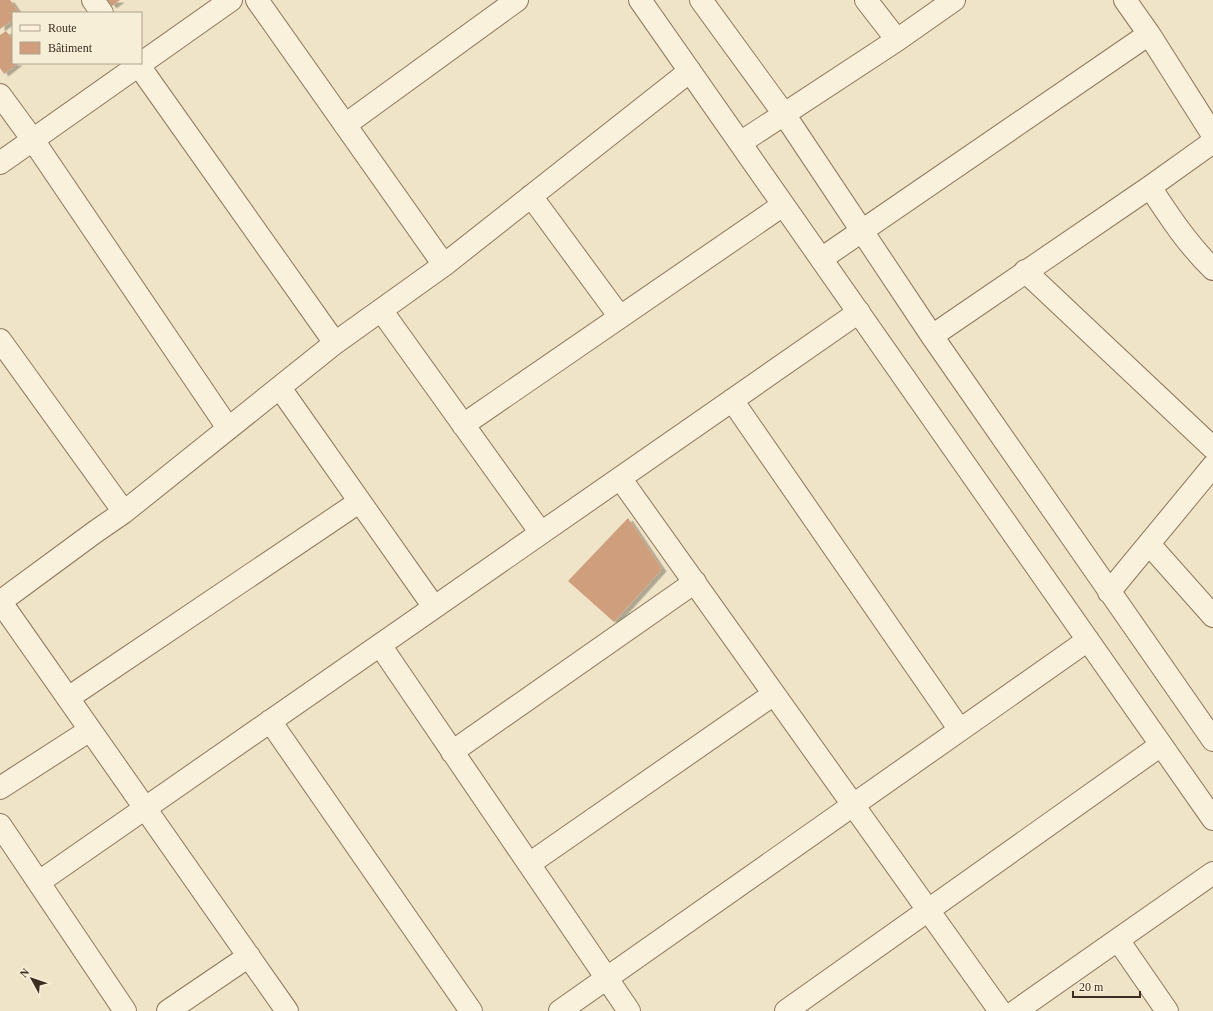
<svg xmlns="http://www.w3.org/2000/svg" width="1213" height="1011" font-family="'Times New Roman',serif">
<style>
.building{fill:#cf9f7d;filter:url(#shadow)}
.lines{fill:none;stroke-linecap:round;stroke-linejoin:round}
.minor-casing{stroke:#8d765c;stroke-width:24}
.minor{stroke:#faf1dc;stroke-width:22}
</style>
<defs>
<filter id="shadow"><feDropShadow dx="4.5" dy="2.5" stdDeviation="0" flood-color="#0004"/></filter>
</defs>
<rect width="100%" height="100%" fill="#f0e4c8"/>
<path class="building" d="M 0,0 L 10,0 L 19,13 L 13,13 L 13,20 L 0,29 Z
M 107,0 L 120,0 L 112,6 Z
M 6,31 L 13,40 L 13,63 L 18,63 L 4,74 L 0,68 L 0,35 Z
M 628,518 L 662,569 L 614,622 L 568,581 Z"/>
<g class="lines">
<g class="minor-casing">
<path id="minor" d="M 93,0 L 102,13
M 257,0 L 444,265
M 640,0 L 1213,819
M 701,0 L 784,114 L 932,336 L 1213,740
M 866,0 L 897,40
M 1125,0 L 1149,34 L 1213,135
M 137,63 L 335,343
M 0,95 L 33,140 L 228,428
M 345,125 L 517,0
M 740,143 L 897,40 L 954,0
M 0,163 L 231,0
M 1150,187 C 1169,216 1188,245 1213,269
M 531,196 L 620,317
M 821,259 L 1149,34
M 1025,271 L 1213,448
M 381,310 L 541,533
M 932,336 L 1150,187 L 1213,142
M 0,340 L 124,512
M 280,388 L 434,607
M 732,400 L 960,730
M 463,425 L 783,205
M 620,478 L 1000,1011
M 1149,544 L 1213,616
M 1109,592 L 1213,466
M 0,601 L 287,1011
M 0,602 L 95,532 L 124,512 L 335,343 L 444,265 L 690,71
M 380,645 L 629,1011
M 68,698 L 359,502
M 270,721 L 471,1011
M 452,752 L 695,582
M 0,788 L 90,730
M 0,825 L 125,1011
M 529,864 L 774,694
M 39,882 L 859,312
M 1118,940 L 1167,1011
M 168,1011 L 249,956
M 560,1011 L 1088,640
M 786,1011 L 1161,745
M 1016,1011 L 1213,873"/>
</g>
<use href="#minor" class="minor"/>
</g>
<rect x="12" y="12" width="130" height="52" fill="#f7eed8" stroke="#ada18e"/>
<rect x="20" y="25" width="20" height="6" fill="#faf1dc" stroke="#ada18e"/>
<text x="48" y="32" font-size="12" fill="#3d2e20">Route</text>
<rect x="20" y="42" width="20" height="12" fill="#cf9f7d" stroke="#ada18e"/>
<text x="48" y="52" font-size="12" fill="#3d2e20">Bâtiment</text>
<g transform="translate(32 979) rotate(310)" stroke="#f7eed8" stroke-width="3" paint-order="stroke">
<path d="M0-3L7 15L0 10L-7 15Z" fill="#3d2e20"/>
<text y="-6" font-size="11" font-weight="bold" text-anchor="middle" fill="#3d2e20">N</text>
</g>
<path d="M1073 991v6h67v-6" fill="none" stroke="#3d2e20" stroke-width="2"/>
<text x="1079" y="991" font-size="12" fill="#3d2e20" stroke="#f7eed8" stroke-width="3" paint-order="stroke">20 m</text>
</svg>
